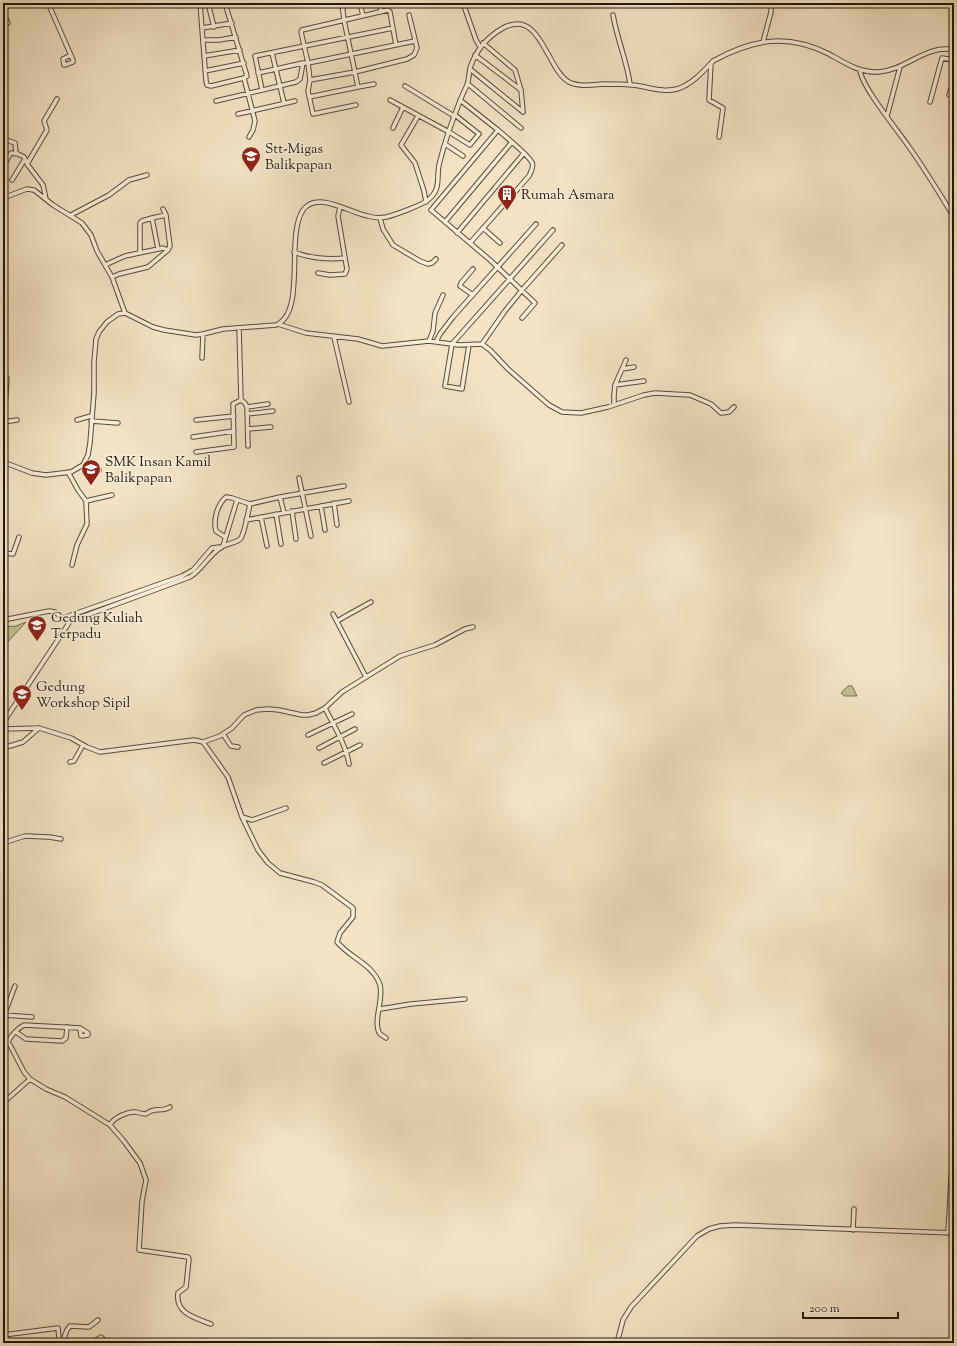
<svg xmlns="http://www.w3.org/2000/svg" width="957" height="1346" font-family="'Sorts Mill Goudy',serif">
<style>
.grass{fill:url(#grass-tufts);stroke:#726c4d}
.forest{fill:url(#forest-crowns);stroke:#726c4d}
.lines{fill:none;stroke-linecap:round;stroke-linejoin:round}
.minor-casing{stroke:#56493a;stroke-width:5.5}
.minor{stroke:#f7edd8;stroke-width:3.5}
.labels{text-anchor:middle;stroke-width:3;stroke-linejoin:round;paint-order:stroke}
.poi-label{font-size:14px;fill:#22160c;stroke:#f7edd8;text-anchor:start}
</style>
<defs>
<pattern id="grass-tufts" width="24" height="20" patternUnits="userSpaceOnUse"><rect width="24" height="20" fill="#c3c18e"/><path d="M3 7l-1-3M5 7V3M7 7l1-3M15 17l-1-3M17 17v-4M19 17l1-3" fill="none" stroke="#a7a579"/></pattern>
<pattern id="forest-crowns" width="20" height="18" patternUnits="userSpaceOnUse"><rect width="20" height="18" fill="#c3c18e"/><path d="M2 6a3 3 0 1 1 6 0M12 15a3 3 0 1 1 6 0" fill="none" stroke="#a7a579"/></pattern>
</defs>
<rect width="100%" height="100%" fill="#f3e3c3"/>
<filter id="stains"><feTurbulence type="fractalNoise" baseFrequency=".005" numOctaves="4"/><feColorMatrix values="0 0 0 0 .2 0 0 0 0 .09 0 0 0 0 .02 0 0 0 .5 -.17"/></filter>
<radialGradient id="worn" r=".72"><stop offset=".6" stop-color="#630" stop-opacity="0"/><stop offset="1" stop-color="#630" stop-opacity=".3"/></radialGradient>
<path class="grass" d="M 848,686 L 852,686 L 857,696 L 845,696 L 841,693 Z"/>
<path class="forest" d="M 26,622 L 3,647 L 3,627 L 16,626 Z"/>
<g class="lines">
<g class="minor-casing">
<path id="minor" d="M 48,3 L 73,60 L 73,62 L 68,64 L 64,65 L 63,59 L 71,55
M 200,3 L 206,81 L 207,85 L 211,86 L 244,78 L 247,76 L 225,3
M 208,3 L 214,27
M 339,3 L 343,9
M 342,3 L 344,20 L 358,87 L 374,84
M 360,3 L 363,16
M 380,3 L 381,12
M 463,3 L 476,40 L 480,47
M 3,13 L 8,23
M 613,15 C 617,39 627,61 630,84
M 202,28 L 232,23
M 204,40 L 219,40 L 236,37
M 763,42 L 771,12 L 771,3
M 483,43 L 515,70 L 521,90 L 523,112
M 396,45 L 390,12 L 388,10 L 302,30 L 301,32 L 308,63 L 415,41
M 272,53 L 284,103
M 475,55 L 521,90
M 204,56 L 240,50
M 711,63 L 709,100 L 723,108 L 719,137
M 470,69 L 523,112
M 860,70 C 861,86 899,132 909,147 C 925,169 939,193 954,217
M 205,71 L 244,63
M 258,73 L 303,63
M 244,78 L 255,121 L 253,130 L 249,137
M 310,80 L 308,91 L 313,114 L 356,105
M 468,84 L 521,128
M 405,86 L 454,116
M 262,90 L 255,56 L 393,28
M 949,95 L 954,79
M 309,97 L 358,87
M 390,100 L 449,132 L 470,145 L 479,134 L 455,115
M 460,100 L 498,130
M 216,101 L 296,82 L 300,79 L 303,63 L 308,63 L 310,80 L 355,72 L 407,59 L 414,55 L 417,48 L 409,15
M 930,102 L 942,58 L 954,60
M 238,114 L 295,101
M 418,116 L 401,145 L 415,163 L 424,191 L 426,202
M 887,116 L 900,67
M 393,128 L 403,107
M 3,139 L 15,143 L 16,153 L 24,157 L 27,163
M 512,142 L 498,130 L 431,210 L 490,260 L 535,303 L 522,318
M 445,144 L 463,156
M 3,166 L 11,153 L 18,154
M 12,180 L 25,159
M 3,198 L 27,189 L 34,190 L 53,205 L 82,223 L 91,235 L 97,251 L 112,277 L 125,313
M 46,199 L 43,185 L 27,164 L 47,130 L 44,121 L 57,99
M 163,209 L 166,215 L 170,246 L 168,250
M 71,215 L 109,195 L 129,180 L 147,175
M 380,218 L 383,229 L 393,245 L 420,261 L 428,264 L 432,263 L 436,259
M 445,222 L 512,142 L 524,153 L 457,233
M 483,228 L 500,243
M 470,243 L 529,176 C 535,164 534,163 524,153
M 158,249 L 152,218 L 166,215
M 294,252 C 309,258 329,260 345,258 L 338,216 L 340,207
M 140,253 L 140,223 L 142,221 L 152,218
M 105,265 L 125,256 L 163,248 L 168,250 L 148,267 L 119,274 L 112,277
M 473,269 L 461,283 L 460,286 L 473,295
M 318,273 L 330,275 L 345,274 L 347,269 L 345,258
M 278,324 L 306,333 L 358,339 L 382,346 L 429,341 L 459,345 L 482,344 L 490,350 L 508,369 L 549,405 L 562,412 L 581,413 L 608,407 L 644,395 L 655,393 L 690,395 L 711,404 L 721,413 L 729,412 L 734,407
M 334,337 L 349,402
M 429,341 L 433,331 L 435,313 L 443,295
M 436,342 L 440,334 L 453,317 L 536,224
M 482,344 L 505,311 L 522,290 L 562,245
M 469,345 L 462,389 L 445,386 L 452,344 L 553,230
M 202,358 L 203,334
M 622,369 L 626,360
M 3,375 L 7,378 L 4,422
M 615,385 L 622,369 L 634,367
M 241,400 L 245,403 L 247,407 L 248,446
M 614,405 L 614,395 L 615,385 L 644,381
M 247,407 L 268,404
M 247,414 L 273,411
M 77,420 L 91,416
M 196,420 L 234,416
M 91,421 L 118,423
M 3,422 L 17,420
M 248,429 L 271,427
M 193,437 L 234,431
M 196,452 L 234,447 L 233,404 L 241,400 L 239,328
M 3,462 L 32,473 L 46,475 L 71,472 L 83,465 L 88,455 L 90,443 L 94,393 L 94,362 L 96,339 L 99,332 L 107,322 L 118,314 L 125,313 L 153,327 L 164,330 L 196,335 L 203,334 L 223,329 L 276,325 C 307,312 285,237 303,210 C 317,190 350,213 368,216 C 374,218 380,218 386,217 C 395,215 422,205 428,200 C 443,188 435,176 440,161 C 445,141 452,121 460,101 C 462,95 465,90 467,85 C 469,80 469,73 470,68 C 476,50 487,37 503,28 C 541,8 546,69 569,82 C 579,87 592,85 603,84 C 613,84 622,84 632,85 C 646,86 662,93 677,89 C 691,85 703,72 713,61 C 753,39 787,33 829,54 C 845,63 860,73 879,72 C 906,70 926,44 954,50
M 83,465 L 99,470
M 68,472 L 78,490 L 86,501 L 112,495
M 299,478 L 311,536
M 280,497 L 344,486
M 334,503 L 337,525
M 321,506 L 325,530
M 292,511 L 296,539
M 276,514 L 281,544
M 261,517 L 267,546
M 246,520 L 349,501
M 225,537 L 216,531 C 213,520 217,505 226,497 L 232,498 L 250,504 L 280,497 L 284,513
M 223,546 L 237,500
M 3,553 L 13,554 L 19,537
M 72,565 L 77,545 L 87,524 L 86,501
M 333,614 L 366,677
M 63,618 L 182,576 L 193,570 L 212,548 L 220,547
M 3,620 L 49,611 L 55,612 L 69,623 L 3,723
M 337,621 L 371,602
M 68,622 L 190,577 C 203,569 209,554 222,547 C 227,543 238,543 241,538 C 245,531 248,513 250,504
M 325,708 C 334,726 346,745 349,764
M 3,729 L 39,728 L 71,738 L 87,747 L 100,752 L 194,740 L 203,742 L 228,777 L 242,817 L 258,850 L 268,863 L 280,873 L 314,882 L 322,885 L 353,908 L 353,917 L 340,933 L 337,942 C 350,958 373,964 380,985 C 384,1000 372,1022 380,1034 L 386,1038
M 223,734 L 231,746 L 238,747
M 308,735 L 352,714
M 203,742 L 220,736 L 232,728 L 244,715 L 256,710 L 268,709 L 279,710 L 302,715 L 308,715 L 316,713 L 325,708 L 342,692 L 400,656 L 435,645 L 465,629 L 473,627
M 3,748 L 23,742 L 39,728
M 319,748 L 355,729
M 70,762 L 74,761 L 83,745
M 324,763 L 360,745
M 242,817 L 252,820 L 286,808
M 3,843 L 25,836 L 49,837 L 61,839
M 380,1009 L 411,1004 L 465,999
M 4,1015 L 32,1017
M 3,1018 L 15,986
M 16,1032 L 26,1039 L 62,1041 L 66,1038 L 67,1027
M 3,1038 L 10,1045 L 24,1072 L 30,1079 L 46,1089 L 65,1097 L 110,1125 L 123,1140 L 140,1163 L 146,1180 L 142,1201 L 139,1250 L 188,1257 L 189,1259 L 186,1287 L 178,1293 C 175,1314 196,1318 211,1324
M 8,1043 C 9,1037 18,1028 24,1025 L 80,1028 L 88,1033 L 88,1035 L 82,1036 L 81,1036 L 80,1028
M 3,1103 L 30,1079
M 110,1125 C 113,1118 128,1111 136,1112 C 139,1113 142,1114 146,1114 C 155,1106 161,1113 170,1107
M 853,1230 L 854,1209
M 948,1233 L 954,1128
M 3,1335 L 58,1328 L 59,1338 L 58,1343
M 62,1343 L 67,1330 L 70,1326 L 89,1327 L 98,1320
M 91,1343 L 101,1337 L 107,1343
M 617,1343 L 623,1320 L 631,1307 L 697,1236 L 709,1229 L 720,1226 L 735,1225 L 954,1233"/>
</g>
<use href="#minor" class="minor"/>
</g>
<defs>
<g id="university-pin" transform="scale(1)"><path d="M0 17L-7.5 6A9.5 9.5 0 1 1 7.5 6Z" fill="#8f2418" stroke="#f7edd8"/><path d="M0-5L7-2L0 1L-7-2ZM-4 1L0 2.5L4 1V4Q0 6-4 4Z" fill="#fff"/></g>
<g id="building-pin" transform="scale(1)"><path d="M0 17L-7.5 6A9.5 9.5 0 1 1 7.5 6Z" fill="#8f2418" stroke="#f7edd8"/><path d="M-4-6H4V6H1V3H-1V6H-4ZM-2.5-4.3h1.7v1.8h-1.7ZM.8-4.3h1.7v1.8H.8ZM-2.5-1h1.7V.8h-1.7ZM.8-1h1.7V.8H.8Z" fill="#fff"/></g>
<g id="school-pin" transform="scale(1)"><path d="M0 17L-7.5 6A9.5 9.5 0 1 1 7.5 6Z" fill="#8f2418" stroke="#f7edd8"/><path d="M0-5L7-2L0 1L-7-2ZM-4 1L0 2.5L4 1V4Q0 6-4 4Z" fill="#fff"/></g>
</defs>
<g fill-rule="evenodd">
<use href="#university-pin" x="251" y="156"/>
<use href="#building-pin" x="507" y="194"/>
<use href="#school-pin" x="91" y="469"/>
<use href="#university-pin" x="37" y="625"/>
<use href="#university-pin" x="22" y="694"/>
</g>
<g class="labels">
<g class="poi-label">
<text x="265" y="153">Stt-Migas<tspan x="265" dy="16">Balikpapan</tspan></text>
<text x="521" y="199">Rumah Asmara</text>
<text x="105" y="466">SMK Insan Kamil<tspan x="105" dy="16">Balikpapan</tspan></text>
<text x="51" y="622">Gedung Kuliah<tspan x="51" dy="16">Terpadu</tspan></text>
<text x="36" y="691">Gedung<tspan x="36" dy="16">Workshop Sipil</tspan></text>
</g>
</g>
<rect width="957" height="1346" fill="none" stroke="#f3e3c3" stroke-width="16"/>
<rect x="4" y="4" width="949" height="1338" fill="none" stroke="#22160c" stroke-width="2"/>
<rect x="8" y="8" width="941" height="1330" fill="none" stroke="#22160c"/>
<path d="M803 1312v6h95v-6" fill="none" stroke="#22160c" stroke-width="2"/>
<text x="809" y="1312" font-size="12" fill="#22160c" stroke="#f7edd8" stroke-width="3" paint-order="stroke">200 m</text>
<rect width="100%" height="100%" filter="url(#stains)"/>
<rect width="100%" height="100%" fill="url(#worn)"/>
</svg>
